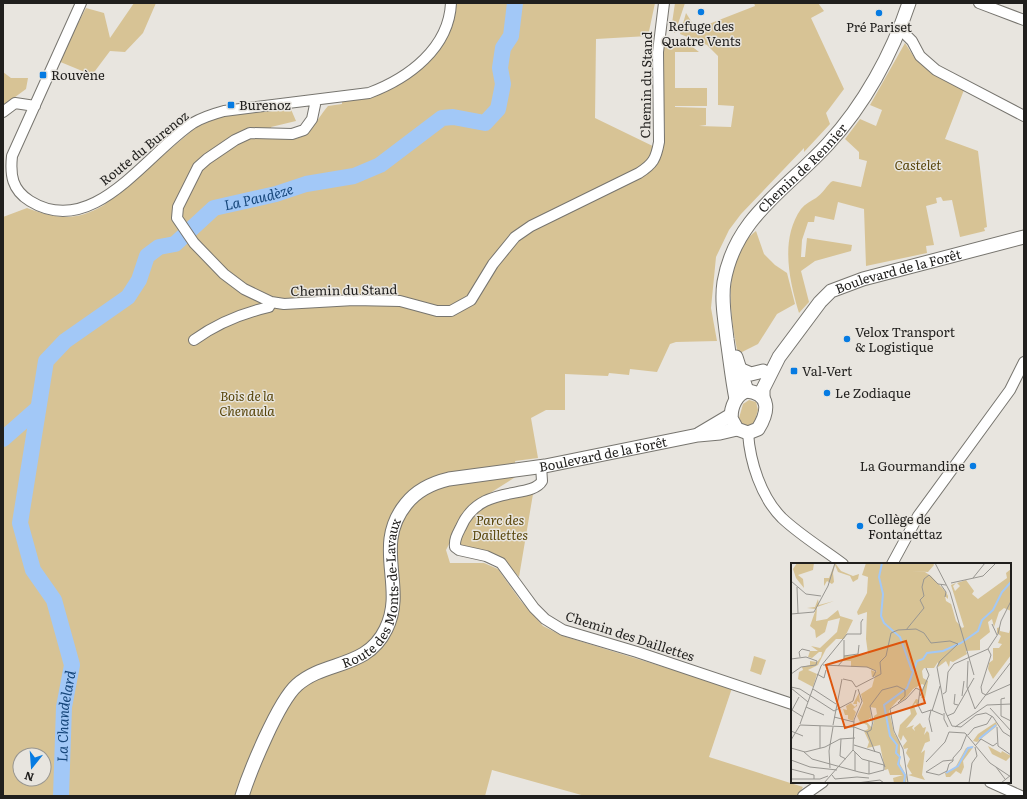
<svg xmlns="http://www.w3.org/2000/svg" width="1027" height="799" font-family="Literata,serif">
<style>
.green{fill:#d7c395;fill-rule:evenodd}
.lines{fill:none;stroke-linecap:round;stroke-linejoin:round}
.river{stroke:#a2c8f7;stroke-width:16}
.minor-casing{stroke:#77756f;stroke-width:12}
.tertiary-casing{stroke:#77756f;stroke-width:15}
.minor{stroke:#fff;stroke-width:10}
.tertiary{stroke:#fff;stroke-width:13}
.poi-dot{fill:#067be2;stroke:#e8e5df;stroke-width:1.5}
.labels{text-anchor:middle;stroke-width:3;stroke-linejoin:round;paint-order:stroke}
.poi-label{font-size:13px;fill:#201f1d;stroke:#e8e5df;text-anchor:start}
.street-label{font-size:13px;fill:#201f1d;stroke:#e8e5df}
.park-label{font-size:13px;font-style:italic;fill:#574409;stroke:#e8e5df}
.water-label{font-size:14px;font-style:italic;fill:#16467a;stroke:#e8e5df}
.inset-river{fill:none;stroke:#a2c8f7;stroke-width:2}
.inset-road{fill:none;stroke:#989691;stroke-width:1}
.view{fill:#de560d;fill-opacity:0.15;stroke:#de560d;stroke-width:2}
.inset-edge{fill:none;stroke:#201f1d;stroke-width:2}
</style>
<rect width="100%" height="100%" fill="#e8e5df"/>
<path class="green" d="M 134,3 L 156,3 L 143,33 L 125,52 L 110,51 L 92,75 L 58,61 L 86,8 L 104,13 L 110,38 Z
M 455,3 L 655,3 L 648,36 L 596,39 L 595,118 L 663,151 L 665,132 L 661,58 L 663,46 L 669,42 L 690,45 L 699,52 L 675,52 L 675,88 L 707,88 L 707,106 L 675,106 L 675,107 L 706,108 L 706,125 L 699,126 L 731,127 L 734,106 L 718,105 L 718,56 L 707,45 L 680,34 L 686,13 L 696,29 L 755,6 L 754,3 L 818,3 L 824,11 L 811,18 L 844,89 L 826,113 L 830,124 L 804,152 L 804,148 L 741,214 L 729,230 L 716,257 L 711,308 L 717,341 L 676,342 L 670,344 L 657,372 L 630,369 L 629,375 L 609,373 L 608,376 L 565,374 L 565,410 L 546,410 L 531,418 L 538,458 L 515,461 L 517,476 L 468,507 L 446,550 L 450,563 L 484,563 L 498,569 L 520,600 L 543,626 L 563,636 L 732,688 L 709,757 L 803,787 L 798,796 L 585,796 L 492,770 L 485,796 L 3,796 L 3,217 L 27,208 C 57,219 75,222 104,205 L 194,129 C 222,111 257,112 290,107 L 296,121 L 271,127 L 273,137 C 308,146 310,128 328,106 L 342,104 L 342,101 C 353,99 365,99 375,95 C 389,91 399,84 410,76 C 437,57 454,37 455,3 ZM 20,755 L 44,755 L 44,779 L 20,779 Z
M 675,3 L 685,3 L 675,33 L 671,30 Z
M 905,43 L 914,57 L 930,72 L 964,90 L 945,139 L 978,151 L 987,227 L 984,228 L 985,231 L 960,237 L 952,200 L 943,201 L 941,197 L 936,198 L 937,203 L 926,206 L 934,245 L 926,246 L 927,253 L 866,266 L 864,209 L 838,202 L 834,220 L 815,216 L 814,222 L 808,222 L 802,240 L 801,257 L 805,257 L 807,238 L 852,245 L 851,251 L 815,261 L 801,271 L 809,302 L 799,313 C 789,280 780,239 801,209 C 805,204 811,201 816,198 C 822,194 826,187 831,182 L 833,181 L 861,187 L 867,161 L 859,159 L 859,152 L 845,139 L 860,119 L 876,126 L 882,110 L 870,105 Z
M 3,72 L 11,78 L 28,78 L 26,89 L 3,106 Z
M 756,231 L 764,254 L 775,265 L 787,273 L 795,304 L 777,314 L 758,344 L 738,354 C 730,317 721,258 756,231 Z
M 749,400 L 756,402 L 758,410 L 754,423 L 746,426 L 742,424 L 739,418 L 743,404 Z
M 533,494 L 519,577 L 503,559 L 487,551 L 458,546 L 462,529 L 481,507 L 501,497 Z
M 754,656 L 766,660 L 761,675 L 750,671 Z"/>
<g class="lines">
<g class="river">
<path d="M 3,439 L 37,409"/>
<path id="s1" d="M 61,796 L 64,707 L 72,665 L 54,600 L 33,570 L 20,523 L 46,361 L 65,341 L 128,297 L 139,280 L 147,256 L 159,247 L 175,244 L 214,208 L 276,194 L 306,184 L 354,176 L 380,165 L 442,118 L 453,117 L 485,123 L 498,109 L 503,84 L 500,68 L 503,48 L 511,36 L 515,3"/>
</g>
<g class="minor-casing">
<path id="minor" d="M 81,3 L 12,156 C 10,175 12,190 30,201 C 93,240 146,154 193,123 C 203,117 213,114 224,111 L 369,93 C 409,78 449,48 451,3
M 979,3 L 1024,20
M 898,30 L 904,33 L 912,41 L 920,56 L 936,70 L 1024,116
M 316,100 L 312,119 L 304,130 L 292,134 L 250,133 L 235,140 L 207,159 L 198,167 L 178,207 L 177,218 L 194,243 L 224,274 L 244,289 L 271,302 L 284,304 L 354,300 L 400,301 L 437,311 L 451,311 L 471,300 L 493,264 L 515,237 L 531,226 L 639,173 C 653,164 656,159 659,142 L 658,52 L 664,3
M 3,112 L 15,103 L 35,106
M 194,340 C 216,324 243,313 269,307 L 271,302
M 748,433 C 750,462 761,497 782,518 C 800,535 823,549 843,564
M 541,466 L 542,481 C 531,500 480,483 461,527 C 458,533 454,539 455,547 L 459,550 L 486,556 L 501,563 L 534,608 L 545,619 L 563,630 L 637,652 L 792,704
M 892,564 L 918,516 L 1010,390 L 1024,362
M 990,782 L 1021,796
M 803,796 L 823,782"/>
</g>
<g class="tertiary-casing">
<g id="tertiary">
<path d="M 736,357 L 747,391"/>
<path d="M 739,369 L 751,374 L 763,371"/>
<path d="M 747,391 C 772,394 768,413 758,429 L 748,433 L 737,429 L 731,418 C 731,407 736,394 747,391 Z"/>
<path id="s2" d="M 763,397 L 763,389 L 779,357 L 820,302 L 831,291 L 863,279 L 1024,237"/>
<path id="s3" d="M 736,399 C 732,379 730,359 727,339 C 725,320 721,301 724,282 C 735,217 787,189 828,144 C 864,105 892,54 909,3"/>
<path d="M 699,434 L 731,415"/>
<path id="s4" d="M 242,796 C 250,771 278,702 297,685 C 325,660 367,669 386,629 C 407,587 372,546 406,504 C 417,490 432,483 449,479 L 545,466 L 698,435 L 720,433 L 737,429"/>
</g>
</g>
<use href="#minor" class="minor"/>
<use href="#tertiary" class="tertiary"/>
</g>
<g class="poi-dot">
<circle cx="701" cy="12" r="4"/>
<circle cx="879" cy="13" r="4"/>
<rect x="39" y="71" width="8" height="8" rx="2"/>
<rect x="227" y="101" width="8" height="8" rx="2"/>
<circle cx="847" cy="339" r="4"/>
<rect x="790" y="367" width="8" height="8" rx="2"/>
<circle cx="827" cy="393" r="4"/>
<circle cx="973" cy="466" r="4"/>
<circle cx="860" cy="526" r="4"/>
</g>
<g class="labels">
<g class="poi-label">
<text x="701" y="31" text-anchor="middle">Refuge des<tspan x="701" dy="15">Quatre Vents</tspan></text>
<text x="879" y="32" text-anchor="middle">Pré Pariset</text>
<text x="51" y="80">Rouvène</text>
<text x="239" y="110">Burenoz</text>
<text x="855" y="337">Velox Transport<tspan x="855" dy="15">&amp; Logistique</tspan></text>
<text x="802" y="376">Val-Vert</text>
<text x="835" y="398">Le Zodiaque</text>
<text x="965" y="471" text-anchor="end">La Gourmandine</text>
<text x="868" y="524">Collège de<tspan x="868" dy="15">Fontanettaz</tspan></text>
</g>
<g class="street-label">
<text transform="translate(646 85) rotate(-89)" y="5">Chemin du Stand</text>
<text transform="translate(144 148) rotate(-39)" y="5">Route du Burenoz</text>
<text dy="5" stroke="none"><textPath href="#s3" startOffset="259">Chemin de Rennier</textPath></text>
<text dy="5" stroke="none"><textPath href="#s2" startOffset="198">Boulevard de la Forêt</textPath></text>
<text transform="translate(344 290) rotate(-1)" y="5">Chemin du Stand</text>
<text dy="5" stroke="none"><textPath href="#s4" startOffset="569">Boulevard de la Forêt</textPath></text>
<text dy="5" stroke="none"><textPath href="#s4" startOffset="260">Route des Monts-de-Lavaux</textPath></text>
<text transform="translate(630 636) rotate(18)" y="5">Chemin des Daillettes</text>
</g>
<g class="park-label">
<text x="918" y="170">Castelet</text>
<text x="247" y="401">Bois de la<tspan x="247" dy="15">Chenaula</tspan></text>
<text x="500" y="525">Parc des<tspan x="500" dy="15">Daillettes</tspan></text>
</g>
<g class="water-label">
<text dy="5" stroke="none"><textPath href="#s1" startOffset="729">La Paudèze</textPath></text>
<text dy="5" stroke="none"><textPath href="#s1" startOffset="80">La Chandelard</textPath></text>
</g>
</g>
<g transform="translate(791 563)">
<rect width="220" height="220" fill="#e8e5df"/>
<path d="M 6,0 L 23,0 L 22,7 L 7,12 L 12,16 L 13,25 L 5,15 L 2,6 ZM 44,0 L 50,8 L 62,13 L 68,11 L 67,16 L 62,19 L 59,13 L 47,9 L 44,2 L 42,10 L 43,19 L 41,21 L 36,18 L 33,23 L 33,15 L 38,15 ZM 75,0 L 142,0 L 143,2 L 137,9 L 120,8 L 134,9 L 140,13 L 155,29 L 157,33 L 157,36 L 154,33 L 155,38 L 160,41 L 155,23 L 165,58 L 171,65 L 173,64 L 160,22 L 165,20 L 162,23 L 164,28 L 169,23 L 166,20 L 175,17 L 183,28 L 181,31 L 187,36 L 216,15 L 215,10 L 220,6 L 220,48 L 213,45 L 208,49 L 203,64 L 201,56 L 197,59 L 199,69 L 189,77 L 189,87 L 175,88 L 176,91 L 162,99 L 159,98 L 158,104 L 155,98 L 147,104 L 147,99 L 143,105 L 133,105 L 131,108 L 132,115 L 137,118 L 134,135 L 130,135 L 133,122 L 131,121 L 122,126 L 114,136 L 109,139 L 109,136 L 107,137 L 98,147 L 103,170 L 109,180 L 109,201 L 116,214 L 115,220 L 103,220 L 102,215 L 112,212 L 99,212 L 97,206 L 94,207 L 89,182 L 76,185 L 78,179 L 73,168 L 77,166 L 76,162 L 69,159 L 66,153 L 72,140 L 70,131 L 81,124 L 82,120 L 84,113 L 81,114 L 80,107 L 85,109 L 86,108 L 75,104 L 60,104 L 60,98 L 52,98 L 53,93 L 77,91 L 75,76 L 76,49 L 67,52 L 66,49 L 76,30 L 77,14 L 71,12 ZM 79,144 L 85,145 L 86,151 L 83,153 L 83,158 L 81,165 L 75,158 L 79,155 L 81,162 ZM 27,36 L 28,42 L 43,38 L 26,44 L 25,58 L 36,56 L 47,47 L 49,53 L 62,57 L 53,76 L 45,76 L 35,86 L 27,102 L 17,107 L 26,111 L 22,124 L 7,116 L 8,109 L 12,107 L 11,104 L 19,102 L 19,98 L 26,99 L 30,94 L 31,89 L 28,89 L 21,95 L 17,94 L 19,88 L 27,88 L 20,83 L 29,85 L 46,69 L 49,55 L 37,58 L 34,69 L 25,75 L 24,67 L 19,63 L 25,46 L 16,45 L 24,44 ZM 220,63 L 220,92 L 202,116 L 197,106 L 198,100 L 202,97 L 202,85 L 208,85 L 211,81 L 207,80 L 210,73 L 206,70 L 206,65 L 209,64 L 209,68 L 218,70 ZM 68,130 L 69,140 L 66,138 L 66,143 L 62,146 L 65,149 L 62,158 L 57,156 L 57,152 L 54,152 L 52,146 L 56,147 L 55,143 L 60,140 L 64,144 L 66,141 L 62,141 ZM 125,136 L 128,137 L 127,142 L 124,140 L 123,143 L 126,151 L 115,165 L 123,162 L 121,165 L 124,168 L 123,165 L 129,160 L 132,165 L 135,164 L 133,172 L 136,168 L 138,170 L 139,178 L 134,180 L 130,190 L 134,187 L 131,212 L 134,217 L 117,212 L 121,211 L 116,203 L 119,196 L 115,190 L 117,185 L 113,186 L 112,183 L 116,178 L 112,172 L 110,178 L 107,173 L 109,162 L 120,151 L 119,146 ZM 205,159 L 206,163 L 186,179 L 182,178 L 187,171 ZM 183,183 L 172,198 L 173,204 L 170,211 L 165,208 L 159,214 L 155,214 L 154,210 L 164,205 L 175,185 ZM 197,183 L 210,190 L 211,188 L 220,193 L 215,198 L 201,191 Z" fill="#d7c395" fill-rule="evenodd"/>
<path class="inset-river" d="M 91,0 L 88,14 L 92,31 L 90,53 L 93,60 L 109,74 L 121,108M 188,176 L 205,162M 155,210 L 167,203 L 177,185 L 182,184M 113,220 L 114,212 L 107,201 L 109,194 L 105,190 L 106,182 L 99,173 L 93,142 L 116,125 L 126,98 L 132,96 L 136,90 L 152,88 L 170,80 L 187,68 L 191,57 L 202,47 L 211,29 L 220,19"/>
<path class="inset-road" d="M 144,0 L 159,29 L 183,112M 182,15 L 194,0M 0,18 L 15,31 L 30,33M 160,20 L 192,13 L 205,0M 150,22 L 155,29 L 154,34M 6,24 L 7,50M 0,51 L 23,49 L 37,23 L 44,0M 201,61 L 206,72M 115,67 L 133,45 L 129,37 L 133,33 L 131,24 L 133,16 L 138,12 L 147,21 L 155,22M 197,86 L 207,71 L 210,58 L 220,38M 53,93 L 67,91 L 68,82M 9,94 L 8,89 L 11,86 L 19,88M 0,96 L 15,94 L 26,98 L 25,102 L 10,104 L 0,111M 177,98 L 176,124 L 184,146M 32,102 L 76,104 L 85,108 L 82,114M 47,103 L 53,96 L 53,77M 26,111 L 33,115 L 35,107M 52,116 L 61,118 L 65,124M 0,124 L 9,126 L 43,148 L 62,138 L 65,127M 65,124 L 90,111 L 89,99 L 95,93 L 100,70 L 107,67 L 125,66 L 133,70 L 140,80 L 159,78 L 167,81 L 149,98 L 146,104 L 154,148 L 161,163 L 170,164 L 185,152 L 195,150 L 202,154 L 212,169 L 220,174M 0,125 L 17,139M 22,126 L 45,141M 152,131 L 155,129 L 157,109 L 163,101 L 197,86M 164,131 L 163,141 L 167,142M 195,132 L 191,130 L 190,124 L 200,92 L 197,86M 195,132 L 220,121M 129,133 L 138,112 L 135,105M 171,133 L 173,118M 214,135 L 210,136 L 210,153 L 220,158M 15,144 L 33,152M 199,145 L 220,168M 184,146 L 220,99M 1,147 L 12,154M 140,147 L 138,156 L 141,169M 141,148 L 149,123M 0,149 L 8,134M 153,150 L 153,156 L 157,164M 156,153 L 163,150 L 183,115M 43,154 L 63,159M 9,161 L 30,103 L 56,71 L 70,71 L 70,59 L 72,56M 9,162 L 63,164M 42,162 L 51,116M 63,164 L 76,169 L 80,167 L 82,158 L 79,143 L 91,127 L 106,123 L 114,127 L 114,133 L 107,140M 164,164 L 196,142 L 220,141M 206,164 L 207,183 L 220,192M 0,168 L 12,173M 76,169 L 84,189M 158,169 L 174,170 L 199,200 L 220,214M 177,172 L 183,165 L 196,161 L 201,153M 50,176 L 49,193 L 55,196M 0,177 L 9,162M 63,182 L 89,190 L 94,204M 184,183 L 190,176 L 202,183 L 206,180M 0,185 L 14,189 L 34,184 L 49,176 L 64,175M 29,185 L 29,163M 13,189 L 21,196 L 68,209 L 78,211 L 93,207 L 93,202 L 71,196 L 62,187M 64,189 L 64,208M 0,197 L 19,204 L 46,207M 162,197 L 152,198 L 135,209 L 148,212 L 156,208 L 158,201 L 162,198 L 162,195 L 170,186 L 176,171M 135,199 L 154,179 L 158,169M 205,204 L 214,216M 39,205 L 38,188 L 42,164M 0,206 L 23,212 L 23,216M 78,211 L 78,198M 41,212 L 44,216 L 66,214 L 78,215M 0,216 L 29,216 L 37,213M 33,220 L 62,187 L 63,157 L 71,138 L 67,126M 66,220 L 89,217 L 93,220M 117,220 L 112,186 L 103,168 L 99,146 L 115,136 L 125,125 L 129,127 L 127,142 L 131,150 L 140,147 L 152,152M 178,220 L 181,200 L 186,193 L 184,184M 210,220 L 220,212"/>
<path class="view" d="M 115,78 L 134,140 L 54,165 L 35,102 Z"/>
<rect width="220" height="220" class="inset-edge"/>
</g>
<rect width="1027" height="799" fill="none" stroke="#201f1d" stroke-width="8"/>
<g transform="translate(32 767) rotate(197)"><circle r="19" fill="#e8e5df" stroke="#989691"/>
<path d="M0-3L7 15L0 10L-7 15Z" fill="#067be2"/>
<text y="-6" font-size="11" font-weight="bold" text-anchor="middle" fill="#201f1d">N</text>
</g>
</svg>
